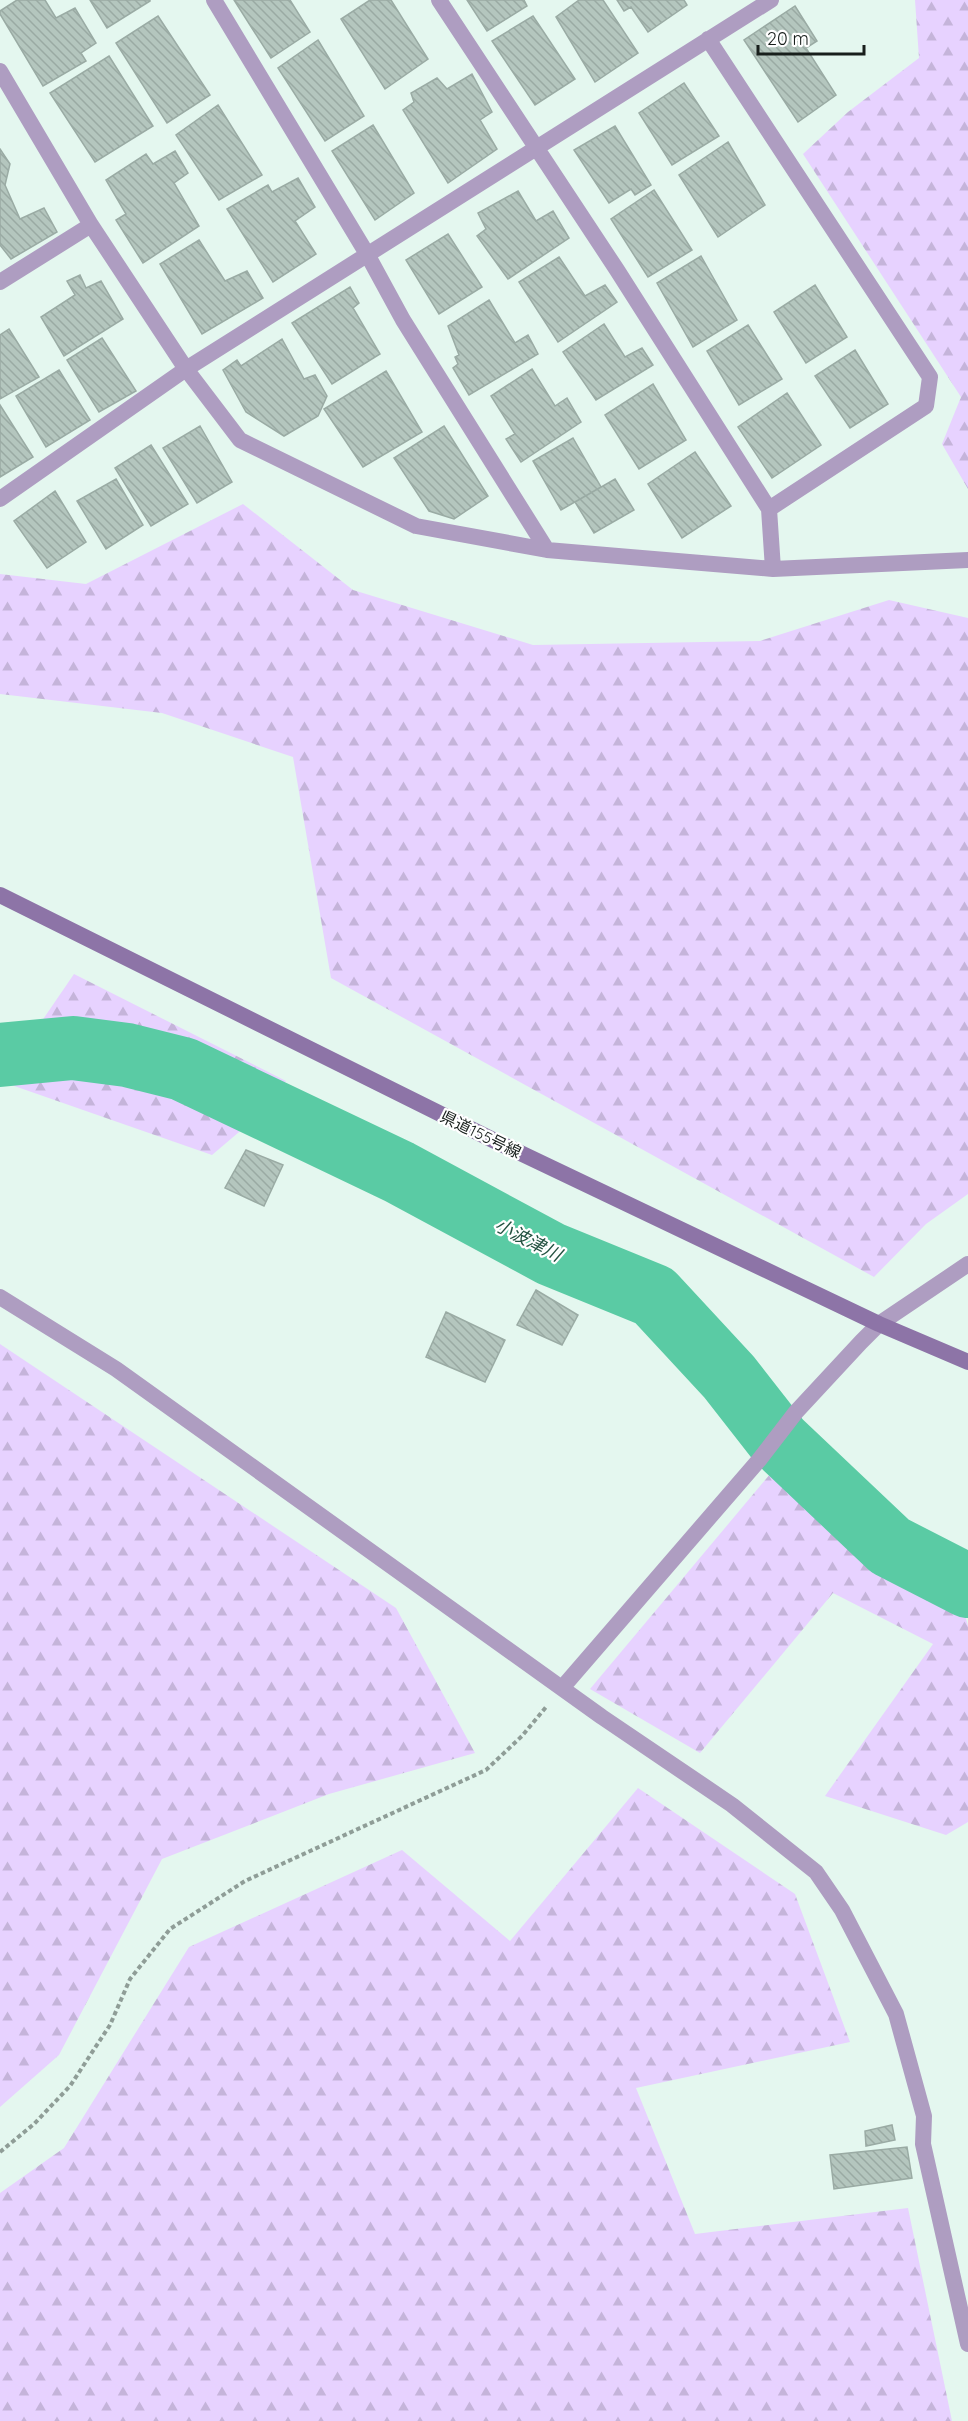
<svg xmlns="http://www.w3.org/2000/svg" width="968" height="2421" font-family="Quicksand,'Noto Sans JP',sans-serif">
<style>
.forest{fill:url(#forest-firs)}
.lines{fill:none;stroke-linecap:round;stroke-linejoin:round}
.river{stroke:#5acba4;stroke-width:64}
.building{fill:url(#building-back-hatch);stroke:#9aaba4;stroke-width:1.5}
.path{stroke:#8f9d97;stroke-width:4;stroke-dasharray:4.5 3;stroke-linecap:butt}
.minor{stroke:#ae9dc1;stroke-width:16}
.secondary{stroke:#8d74a7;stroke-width:16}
.labels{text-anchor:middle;stroke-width:4.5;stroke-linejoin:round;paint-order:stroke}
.street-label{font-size:16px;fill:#181f1c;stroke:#fff}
.water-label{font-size:18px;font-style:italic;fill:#235241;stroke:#fff}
</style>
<defs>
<pattern id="forest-firs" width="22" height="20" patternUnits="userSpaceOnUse" patternTransform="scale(1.5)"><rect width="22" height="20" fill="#e7d2ff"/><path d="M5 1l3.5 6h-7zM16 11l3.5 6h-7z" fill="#c5b4da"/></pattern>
<pattern id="building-back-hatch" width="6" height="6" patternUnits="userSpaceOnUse" patternTransform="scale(1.5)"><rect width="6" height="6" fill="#b4c6be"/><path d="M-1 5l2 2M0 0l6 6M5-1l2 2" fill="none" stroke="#9aaaa3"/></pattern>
</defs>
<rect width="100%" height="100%" fill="#e4f7ef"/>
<path class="forest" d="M 915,0 L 968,0 L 968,489 L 942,444 L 961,397 L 803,154 L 848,112 L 919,58 Z
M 243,504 L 353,590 L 533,645 L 760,641 L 889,600 L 968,618 L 968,1194 L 926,1224 L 874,1277 L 331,978 L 293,757 L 162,713 L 0,694 L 0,574 L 86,584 Z
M 74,974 L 286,1081 L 252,1121 L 212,1155 L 0,1081 L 0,1034 L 35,1031 Z
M 0,1344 L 396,1608 L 475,1753 L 329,1794 L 162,1859 L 59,2055 L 0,2107 Z
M 776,1467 L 876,1556 L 960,1598 L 968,1626 L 968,1822 L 946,1835 L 825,1796 L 933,1644 L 833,1593 L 700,1753 L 590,1689 Z
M 638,1788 L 795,1894 L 850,2042 L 636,2088 L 695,2234 L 908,2208 L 952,2421 L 0,2421 L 0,2193 L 64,2148 L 189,1947 L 402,1850 L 510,1941 Z"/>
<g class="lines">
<path class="river" d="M 0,1055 L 73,1048 L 127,1055 L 183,1069 L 399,1172 L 551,1254 L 654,1296 L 729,1377 L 779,1441 L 890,1546 L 968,1586"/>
</g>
<path class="building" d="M 17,0 L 45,0 L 56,18 L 75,8 L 96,43 L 81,53 L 86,61 L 43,86 L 0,14 L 0,11 Z
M 90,0 L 150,0 L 150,1 L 107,28 Z
M 234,0 L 290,0 L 310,32 L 271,58 Z
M 370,0 L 391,0 L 428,59 L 385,89 L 341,19 Z
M 467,0 L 524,0 L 527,6 L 487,31 Z
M 579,0 L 603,0 L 638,53 L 595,82 L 556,17 Z
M 617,0 L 684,0 L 687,5 L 648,32 L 631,7 L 624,11 Z
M 795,6 L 817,41 L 806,48 L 836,95 L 798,122 L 744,40 Z
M 158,16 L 210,95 L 167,123 L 116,43 Z
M 533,16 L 575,79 L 535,105 L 492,41 Z
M 318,40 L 364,116 L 325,141 L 278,68 Z
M 109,56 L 153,126 L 95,162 L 50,93 Z
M 472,74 L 492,112 L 480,120 L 497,149 L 448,183 L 403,110 L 414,102 L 411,93 L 437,78 L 447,89 Z
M 684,83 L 719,136 L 672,165 L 639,113 Z
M 218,105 L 262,175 L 219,200 L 176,135 Z
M 373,125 L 414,193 L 375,220 L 332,151 Z
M 615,126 L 651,185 L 635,195 L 631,189 L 609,203 L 574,150 Z
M 728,142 L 765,205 L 718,237 L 679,175 Z
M 0,149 L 10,164 L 5,185 L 20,219 L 44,208 L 57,232 L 11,259 L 0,245 Z
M 175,151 L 188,173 L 174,183 L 199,226 L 143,263 L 116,220 L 126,214 L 106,180 L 146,154 L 153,164 Z
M 298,178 L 315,207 L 295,221 L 316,254 L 273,282 L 227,209 L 268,185 L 272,192 Z
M 654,190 L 692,250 L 648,277 L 611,219 Z
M 518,191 L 536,221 L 553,211 L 569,238 L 508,279 L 477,236 L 486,229 L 478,213 Z
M 448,234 L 482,287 L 439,314 L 406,260 Z
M 199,240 L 225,281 L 247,271 L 263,298 L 202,334 L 160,264 Z
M 701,256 L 737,320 L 693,347 L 657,283 Z
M 559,257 L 585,296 L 605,285 L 617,302 L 558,342 L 519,282 Z
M 80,275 L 86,288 L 101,281 L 123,319 L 64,356 L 41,317 L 75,295 L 67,281 Z
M 815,285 L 847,337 L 806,363 L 774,312 Z
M 350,287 L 359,303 L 353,308 L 380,354 L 332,384 L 292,323 Z
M 489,300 L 515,343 L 528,335 L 538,354 L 469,395 L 453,368 L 458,364 L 455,357 L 459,355 L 448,326 Z
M 604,324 L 625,357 L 642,348 L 653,365 L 596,400 L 563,352 Z
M 748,325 L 782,379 L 739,405 L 707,351 Z
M 9,329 L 39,377 L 0,399 L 0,335 Z
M 102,338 L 136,391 L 99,412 L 67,360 Z
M 282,339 L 304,379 L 315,375 L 327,396 L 318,416 L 284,436 L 246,412 L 223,370 L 237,360 L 241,366 Z
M 855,350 L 888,404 L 850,428 L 815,376 Z
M 532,369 L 555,406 L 567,398 L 581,422 L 521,462 L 506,439 L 515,434 L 491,396 Z
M 59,370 L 90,420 L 46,447 L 16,396 Z
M 386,371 L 422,432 L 363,467 L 324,409 Z
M 653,384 L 686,440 L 639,469 L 605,415 Z
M 787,393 L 821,445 L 772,478 L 738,427 Z
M 0,405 L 33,457 L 0,477 Z
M 200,426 L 232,482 L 197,503 L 163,448 Z
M 444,426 L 488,496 L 454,519 L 429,511 L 394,458 Z
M 573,438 L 601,487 L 561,510 L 533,461 Z
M 151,445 L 188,504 L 151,526 L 115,468 Z
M 695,452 L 731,506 L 682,538 L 648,484 Z
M 116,479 L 143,525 L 106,549 L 77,501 Z
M 615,479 L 634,510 L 594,533 L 575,502 Z
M 55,491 L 86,542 L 47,568 L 14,521 Z
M 246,1150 L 283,1165 L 264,1206 L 225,1188 Z
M 536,1290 L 578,1315 L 562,1345 L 517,1325 Z
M 446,1312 L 505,1340 L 485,1382 L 426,1357 Z
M 892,2125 L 895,2140 L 866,2146 L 865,2131 Z
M 907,2147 L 912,2178 L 834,2189 L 830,2155 Z"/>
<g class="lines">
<path class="path" d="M 0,2152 L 34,2124 L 70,2086 L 110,2025 L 130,1979 L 170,1929 L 245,1881 L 486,1770 L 522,1736 L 546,1707"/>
<path class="minor" d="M 214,0 L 367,254 L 403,320 L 547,550
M 439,0 L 617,270 L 769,509 L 773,569
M 708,39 L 930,377 L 926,406 L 769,509
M 0,71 L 91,225 L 186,369 L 240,440 L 416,526 L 547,550 L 773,569 L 968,560
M 0,282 L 91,225
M 0,499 L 186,369 L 771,0
M 0,1297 L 116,1369 L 602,1717 L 732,1805 L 816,1872 L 842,1910 L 896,2014 L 924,2116 L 923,2144 L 968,2344
M 562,1688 L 759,1460 L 796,1412 L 861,1342 L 879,1324 L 968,1264"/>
<path class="secondary" d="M 0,895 L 493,1140 L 879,1324 L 968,1362"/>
</g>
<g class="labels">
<g class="street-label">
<text transform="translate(481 1134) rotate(26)" y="6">県道155号線</text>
</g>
<g class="water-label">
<text transform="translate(528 1240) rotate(27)" y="6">小波津川</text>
</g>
</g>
<path d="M758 45v9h106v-9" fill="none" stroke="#181f1c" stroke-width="3"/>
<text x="767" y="45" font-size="18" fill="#181f1c" stroke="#ffffff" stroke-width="4.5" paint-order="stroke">20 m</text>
</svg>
